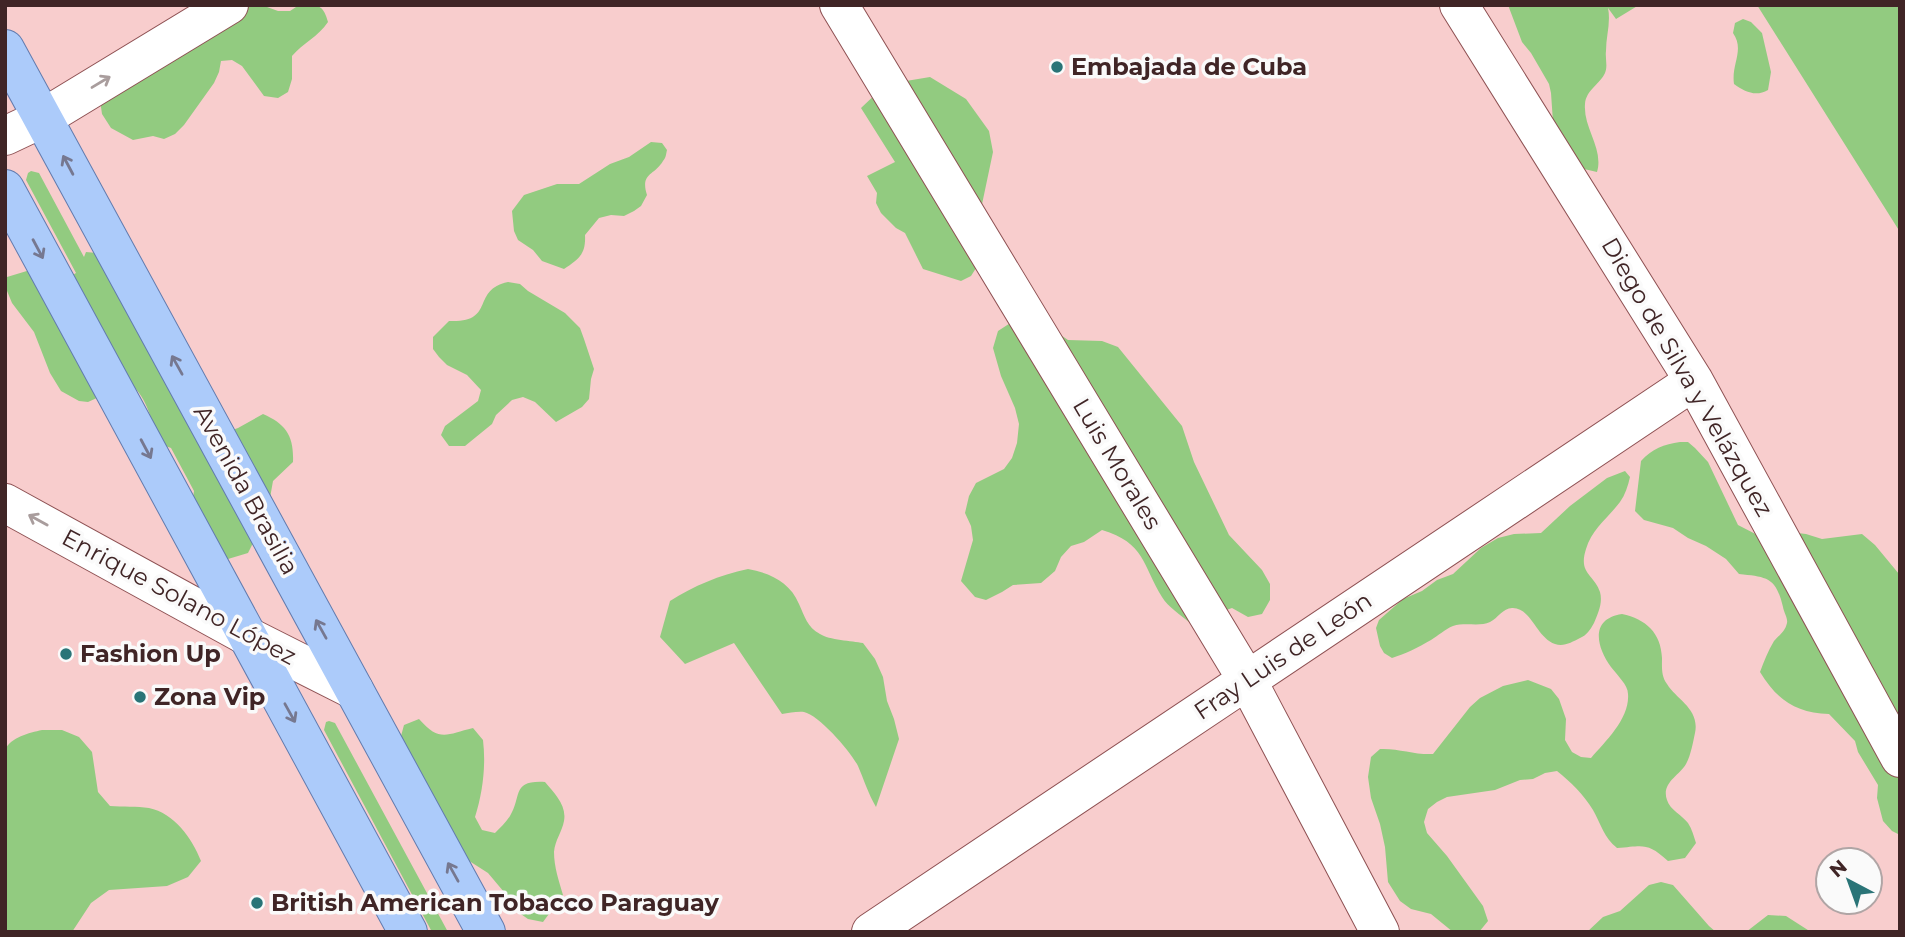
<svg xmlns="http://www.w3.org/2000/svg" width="1905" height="937" font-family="Montserrat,sans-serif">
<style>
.green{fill:#92cb80}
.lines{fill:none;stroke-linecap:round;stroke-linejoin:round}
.minor-casing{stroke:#8e5153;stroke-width:40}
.tertiary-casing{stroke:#8e5153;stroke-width:40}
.primary-casing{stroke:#627bae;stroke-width:40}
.minor{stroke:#fff;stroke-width:38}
.tertiary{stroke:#fff;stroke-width:38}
.primary{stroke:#accbfa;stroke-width:38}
.oneway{stroke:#a99d9d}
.oneway2{stroke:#767890}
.poi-dot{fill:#2a7477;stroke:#fafafa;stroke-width:2.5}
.labels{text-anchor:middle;stroke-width:7;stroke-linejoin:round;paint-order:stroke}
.poi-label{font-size:24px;font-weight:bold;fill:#402526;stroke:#fafafa;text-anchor:start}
.street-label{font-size:24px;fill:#402526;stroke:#fafafa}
</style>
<rect width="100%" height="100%" fill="#f8cdcd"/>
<path class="green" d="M 299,5 C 317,5 323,3 328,22 C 318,37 303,43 292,56 L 292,79 L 288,92 L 278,98 L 264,96 L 242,66 L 232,60 L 221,61 L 219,72 L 214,83 L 184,125 L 175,134 L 164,139 L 153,136 L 133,140 L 111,128 L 102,114 L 99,93 L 235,7 L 267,7 L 278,11 L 290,11 Z
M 1508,5 L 1639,5 L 1616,19 L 1608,8 C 1611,23 1606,36 1606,51 C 1605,58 1608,66 1605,73 C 1600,84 1586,90 1585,104 C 1583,128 1604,149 1597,172 L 1584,169 L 1553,122 L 1551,93 L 1549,84 L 1531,53 L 1522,42 Z
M 1757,5 L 1900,5 L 1900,232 Z
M 1743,19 L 1751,22 L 1762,33 L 1771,72 L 1768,90 C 1756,97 1745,92 1734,84 C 1731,64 1745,50 1733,33 L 1735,23 Z
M 930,77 L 966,99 L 989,131 L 993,152 L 981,209 L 983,257 L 971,276 L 961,281 L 923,269 L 905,233 L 896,228 L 881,213 L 876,203 L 877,193 L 867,176 L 895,162 L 861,108 L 881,89 L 900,82 Z
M 651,142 L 662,143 L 667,150 C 666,154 666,158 663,161 C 654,176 640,173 647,195 L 641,206 L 634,211 L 624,216 L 611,215 L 599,218 L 585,235 C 586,254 579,259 564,269 L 542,261 L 533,250 L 518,240 L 514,231 L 512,211 L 524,195 L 557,184 L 579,184 L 610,164 L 629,157 Z
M 31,171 L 39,173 L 84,257 L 86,252 L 97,253 L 221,434 L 238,428 L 263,414 C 286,424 294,436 293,462 L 273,481 L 267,515 L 248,553 L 228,559 L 213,549 L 192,505 L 194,491 L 171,448 L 160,444 C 152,425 149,402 134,387 L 121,387 L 88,402 L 79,401 L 61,391 L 50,373 L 34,332 L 12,303 L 5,286 L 7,277 L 40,267 L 71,276 L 76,273 L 26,180 L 28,173 Z
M 508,282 L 520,284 L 528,291 L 565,313 L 580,328 L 584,339 L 594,369 L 591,379 L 589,399 L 582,407 L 556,422 L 535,402 L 523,397 L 512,400 L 496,415 L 492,424 L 465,446 L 449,446 L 441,435 L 445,426 L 478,401 L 481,390 L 467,375 L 447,365 L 439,357 L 433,349 L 433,337 L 449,321 C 497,323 470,290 508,282 Z
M 1027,312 L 1068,340 L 1102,341 L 1118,347 L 1182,426 L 1194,462 L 1229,535 L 1262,570 L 1270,584 L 1270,600 L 1262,614 L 1248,617 L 1232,608 L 1190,623 C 1181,615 1168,607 1162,597 C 1142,564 1145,543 1102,530 L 1084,542 L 1071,546 L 1061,557 L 1055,571 L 1041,583 L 1013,585 L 1002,592 L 986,600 L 975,597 L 961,581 L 973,540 L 971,526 L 965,513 L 969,496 L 976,483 L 1004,469 L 1012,458 L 1017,443 L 1019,424 L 1015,408 L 1001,376 L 993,348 L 998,331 Z
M 1680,442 L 1688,442 L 1695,448 L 1708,462 L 1738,525 L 1771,542 L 1789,532 L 1806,534 L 1822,539 L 1862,534 L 1875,545 L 1899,574 L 1900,835 L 1892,831 L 1883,821 L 1877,798 L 1878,785 L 1858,752 L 1855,741 L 1829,714 C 1796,713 1777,700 1760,672 C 1764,661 1768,651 1774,641 C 1779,635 1785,632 1787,623 C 1788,618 1784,613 1783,607 C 1776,577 1767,577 1739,574 L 1726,559 L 1706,546 L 1688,538 L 1673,528 L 1644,520 L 1635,511 L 1641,461 C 1652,449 1664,444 1680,442 Z
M 1625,471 L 1630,477 C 1628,486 1625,495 1620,502 C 1608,518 1592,529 1586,549 C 1578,574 1594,574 1600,592 C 1603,603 1598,613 1594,623 C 1590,630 1587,635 1580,638 C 1572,642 1564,647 1555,644 C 1536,637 1531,607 1512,608 C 1503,608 1498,618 1490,622 C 1480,627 1465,622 1453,626 C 1445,629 1438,636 1431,640 C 1419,647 1405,654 1392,658 L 1384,653 L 1380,646 L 1376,628 L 1379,620 L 1403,599 L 1422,591 L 1437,580 L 1453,574 L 1481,548 L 1498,538 L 1514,534 L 1541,533 L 1570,506 L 1607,478 Z
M 748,569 C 770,573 790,582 799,604 C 805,617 807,627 820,634 C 829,640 852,641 863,643 L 875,659 L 883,677 L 887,701 L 894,719 L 899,739 L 876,807 C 868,793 864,780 858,766 C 851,752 819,715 804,712 C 798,711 789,713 782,714 L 734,643 L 685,664 L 660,637 L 670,601 C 694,586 719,575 748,569 Z
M 1622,614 C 1646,619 1661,633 1662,658 C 1662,667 1661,676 1667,684 C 1677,700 1700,709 1695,733 C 1693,742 1691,755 1686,764 C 1679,776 1661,783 1667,800 C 1670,810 1682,815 1688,823 C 1692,829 1694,837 1696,843 L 1685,858 L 1668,861 C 1647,842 1644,846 1617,848 C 1604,838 1601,824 1593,810 C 1584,795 1571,782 1557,771 L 1545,773 L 1533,779 L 1520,780 L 1495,790 L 1447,797 L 1437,802 L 1428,809 L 1424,822 L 1427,833 L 1447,856 L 1483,906 L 1488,921 L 1479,932 L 1453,932 L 1431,914 L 1411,909 L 1400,901 L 1388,882 L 1385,847 L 1380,824 L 1371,798 L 1368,777 L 1371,757 L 1380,749 C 1398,748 1415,755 1433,754 L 1470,707 L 1480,698 L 1503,686 L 1528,680 L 1551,689 L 1559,699 L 1566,719 L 1565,740 L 1572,752 L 1581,757 L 1591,758 C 1606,741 1630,718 1628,694 C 1628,685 1617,675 1611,667 C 1596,646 1590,619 1622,614 Z
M 419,719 C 440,743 447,734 473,728 L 483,740 C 486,765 483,792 475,817 L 482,830 L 495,833 C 500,828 506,822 510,816 C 522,797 511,780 545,782 C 554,793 567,805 564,821 C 562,832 555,840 554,852 C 554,867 559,881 563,895 L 543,922 L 528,919 L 518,912 L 509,898 L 488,873 L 463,857 L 398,747 L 404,725 Z
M 329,721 L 335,723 L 448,932 L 432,932 L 324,730 L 326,722 Z
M 42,730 L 62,730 L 79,737 L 92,752 L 98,792 L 110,806 C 123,807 137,806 149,808 C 174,813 192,838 201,861 L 188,877 L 167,886 L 109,890 L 91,903 L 72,932 L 5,932 L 5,750 C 11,737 29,733 42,730 Z
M 1661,882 L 1673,885 L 1709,926 L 1716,932 L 1587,932 L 1603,917 L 1620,911 L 1649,885 Z
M 1768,915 L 1786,916 L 1811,932 L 1746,932 Z"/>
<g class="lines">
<g class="minor-casing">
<path id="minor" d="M 839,5 L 1247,680 L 1380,932
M 1459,5 L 1694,381 L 1900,758
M 5,503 L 247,636 L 354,690
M 871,932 L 1694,381"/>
</g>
<g class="tertiary-casing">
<path id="tertiary" d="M 5,136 L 43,118 L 229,5"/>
</g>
<g class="primary-casing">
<path id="primary" d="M 5,49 L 486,932
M 5,189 L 408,932"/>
</g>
<use href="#minor" class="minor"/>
<use href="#tertiary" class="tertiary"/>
<use href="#primary" class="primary"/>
</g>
<defs><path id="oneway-shaft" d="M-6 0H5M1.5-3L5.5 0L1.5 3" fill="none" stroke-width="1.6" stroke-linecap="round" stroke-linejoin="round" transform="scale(1.75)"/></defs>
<g class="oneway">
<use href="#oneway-shaft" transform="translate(101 82) rotate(-31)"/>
<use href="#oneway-shaft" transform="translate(38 520) rotate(-151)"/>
</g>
<g class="oneway2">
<use href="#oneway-shaft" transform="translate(68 165) rotate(-118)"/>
<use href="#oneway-shaft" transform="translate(38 249) rotate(62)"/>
<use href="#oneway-shaft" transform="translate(177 365) rotate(-119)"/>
<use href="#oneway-shaft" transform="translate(146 449) rotate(62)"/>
<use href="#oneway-shaft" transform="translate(321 629) rotate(-119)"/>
<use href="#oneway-shaft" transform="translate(290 713) rotate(61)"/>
<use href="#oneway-shaft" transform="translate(453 872) rotate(-119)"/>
</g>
<g class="poi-dot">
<circle cx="1057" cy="67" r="7"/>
<circle cx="66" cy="654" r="7"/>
<circle cx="140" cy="697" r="7"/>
<circle cx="257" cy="903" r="7"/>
</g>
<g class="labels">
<g class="poi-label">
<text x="1071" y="75">Embajada de Cuba</text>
<text x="80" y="662">Fashion Up</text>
<text x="154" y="705">Zona Vip</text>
<text x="271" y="911">British American Tobacco Paraguay</text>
</g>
<g class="street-label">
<text transform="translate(1687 377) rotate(60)" y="8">Diego de Silva y Velázquez</text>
<text transform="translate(1117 464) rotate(59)" y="8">Luis Morales</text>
<text transform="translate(246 490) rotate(61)" y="8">Avenida Brasilia</text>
<text transform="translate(179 597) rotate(28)" y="8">Enrique Solano López</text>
<text transform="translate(1283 656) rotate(-34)" y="8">Fray Luis de León</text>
</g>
</g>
<rect width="1905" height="937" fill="none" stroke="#402526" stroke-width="14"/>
<g transform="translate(1849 881) rotate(319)"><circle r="33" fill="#fafafa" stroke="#b0a5a5" stroke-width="2"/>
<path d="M0-5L12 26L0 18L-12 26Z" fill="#2a7477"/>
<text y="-10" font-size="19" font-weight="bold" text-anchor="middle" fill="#402526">N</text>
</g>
</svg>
